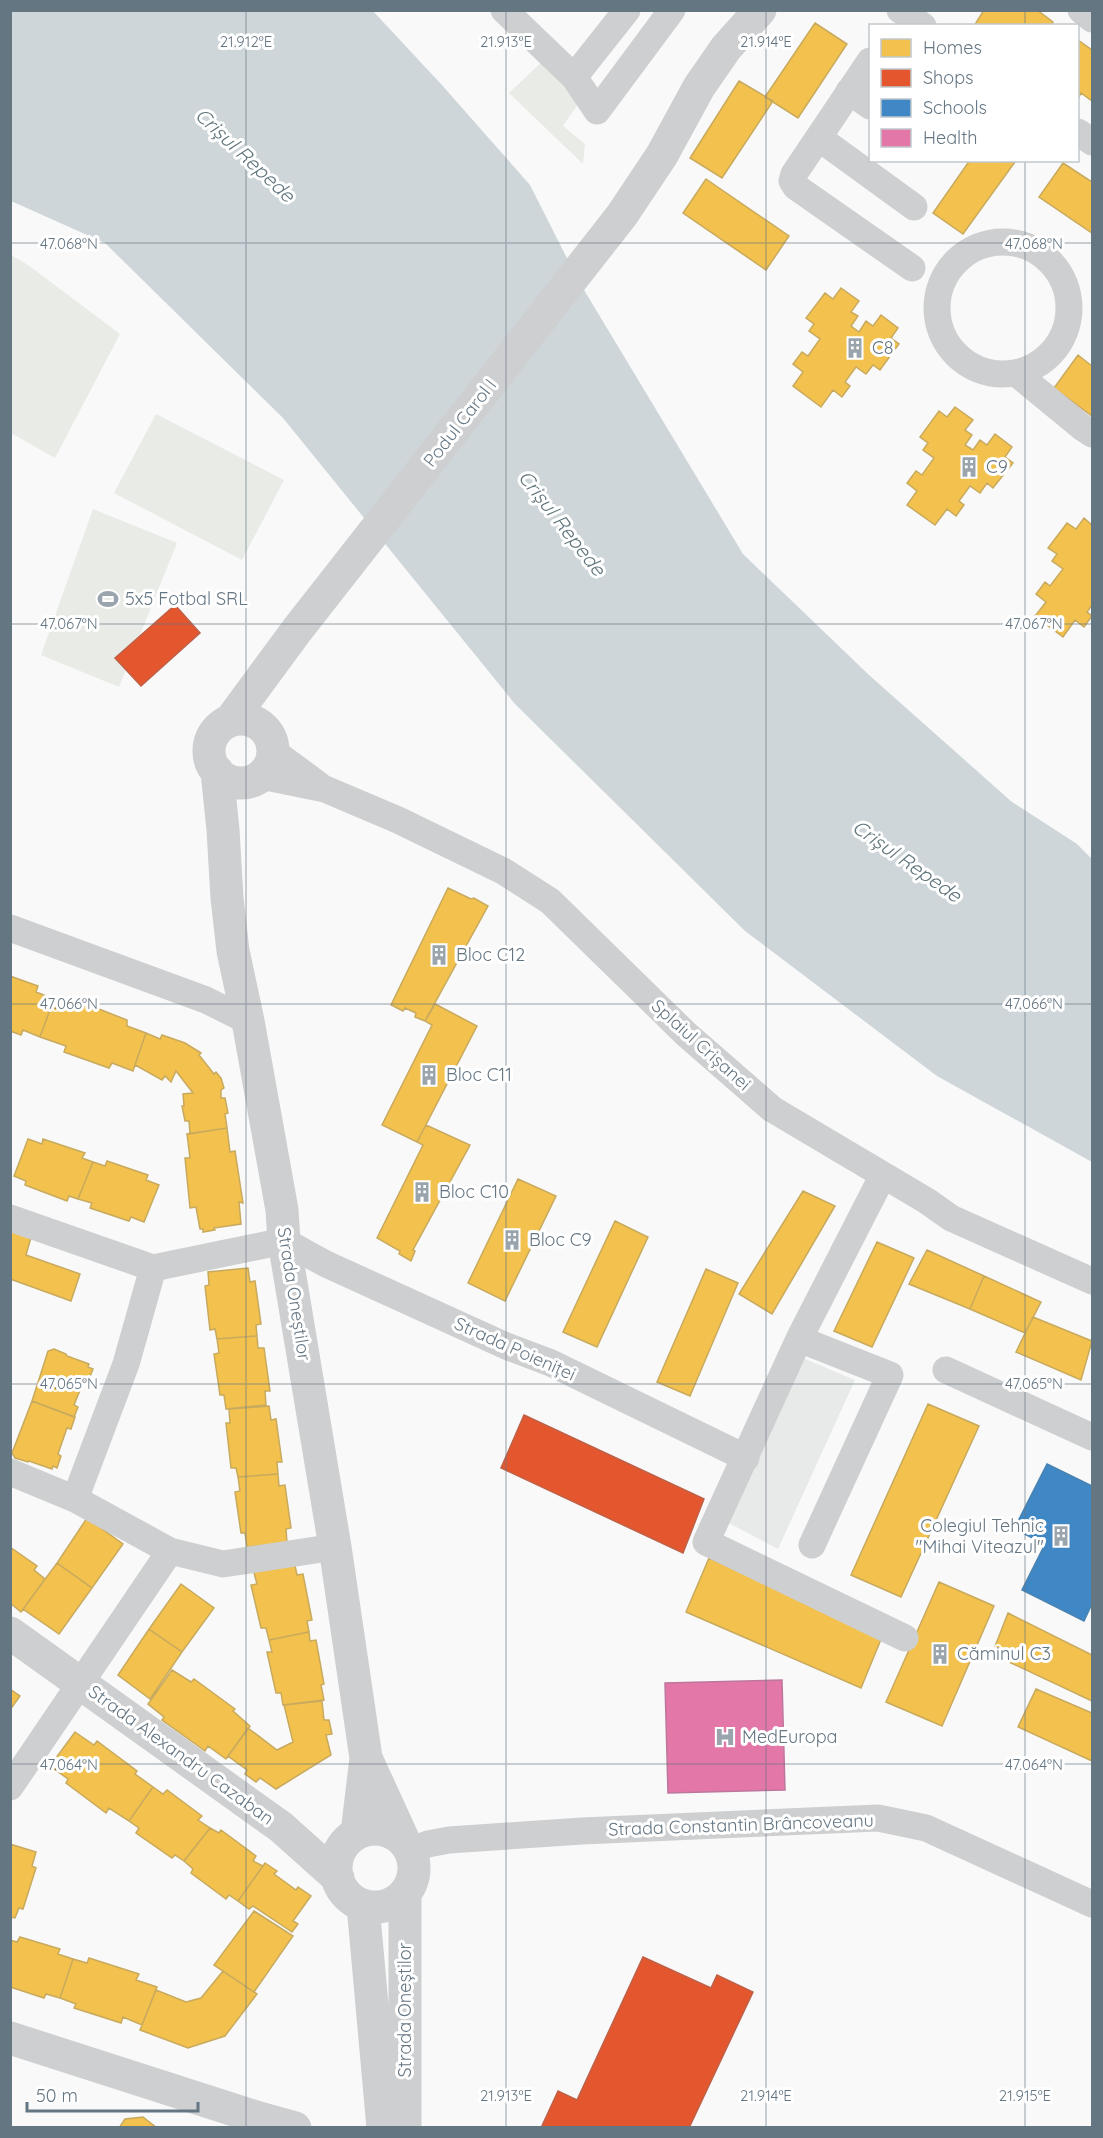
<svg xmlns="http://www.w3.org/2000/svg" width="1103" height="2138" font-family="Quicksand,sans-serif">
<style>
.built{fill:#e8e9e9}
.green{fill:#e8ebe6}
.water{fill:#ced6d9}
.homes{fill:#f2c14e;stroke:#c8aa5e;stroke-width:1.5}
.shops{fill:#e4572e;stroke:#be6048;stroke-width:1.5}
.schools{fill:#3f88c5;stroke:#4a83b1;stroke-width:1.5}
.health{fill:#e377a8;stroke:#bd779d;stroke-width:1.5}
.lines{fill:none;stroke-linecap:round;stroke-linejoin:round}
.minor{stroke:#cecfd0;stroke-width:27}
.tertiary{stroke:#cecfd0;stroke-width:33}
.ticks{fill:none;stroke:#657683;stroke-width:1.5;stroke-opacity:0.45}
.labels{text-anchor:middle;stroke-width:6;stroke-linejoin:round;paint-order:stroke}
.poi-label{font-size:18px;fill:#657683;stroke:#fff;text-anchor:start}
.street-label{font-size:18px;fill:#657683;stroke:#fff}
.water-label{font-size:20px;font-style:italic;fill:#60757c;stroke:#fff}
.ticks-label{font-size:15px;text-anchor:middle;fill:#657683;stroke:#fff;stroke-width:6;stroke-linejoin:round;paint-order:stroke}
</style>
<rect width="100%" height="100%" fill="#f9f9f9"/>
<path class="built" d="M 803,1358 L 855,1380 L 778,1549 L 723,1520 Z"/>
<path class="green" d="M 549,55 L 584,95 L 563,126 L 585,144 L 583,164 L 509,93 Z
M 11,255 L 28,265 L 120,334 L 55,458 L 11,433 Z
M 156,414 L 284,480 L 242,560 L 114,493 Z
M 93,509 L 177,543 L 119,687 L 41,655 Z"/>
<path class="water" d="M 372,10 L 441,84 L 530,185 L 578,280 L 743,554 L 869,675 L 1012,802 L 1077,844 L 1092,859 L 1092,1162 L 937,1076 L 745,931 L 515,704 L 283,418 L 105,243 L 11,201 L 11,11 Z"/>
<path class="homes" d="M 984,10 L 1037,10 L 1053,22 L 1051,26 L 974,26 Z
M 815,23 L 847,44 L 798,118 L 765,97 Z
M 1078,40 L 1092,50 L 1092,101 L 1081,93 L 1078,99 Z
M 739,81 L 773,101 L 722,178 L 690,158 Z
M 970,160 L 1015,162 L 963,234 L 933,213 Z
M 1063,163 L 1092,182 L 1092,233 L 1039,197 Z
M 706,179 L 789,236 L 766,270 L 683,213 Z
M 841,288 L 859,301 L 851,312 L 858,316 L 851,326 L 859,332 L 866,321 L 873,326 L 881,315 L 898,328 L 891,338 L 899,344 L 880,370 L 873,365 L 866,374 L 856,367 L 845,382 L 850,386 L 842,397 L 833,390 L 821,407 L 793,386 L 803,372 L 793,364 L 802,352 L 808,356 L 820,339 L 809,331 L 814,324 L 806,318 L 825,293 L 833,299 Z
M 1078,355 L 1092,366 L 1092,416 L 1054,388 Z
M 955,407 L 973,420 L 965,430 L 972,435 L 965,445 L 973,450 L 980,440 L 987,445 L 995,434 L 1012,447 L 1005,457 L 1013,463 L 993,488 L 987,483 L 980,493 L 970,486 L 959,501 L 964,505 L 956,516 L 947,509 L 935,525 L 907,505 L 917,491 L 907,483 L 916,471 L 922,475 L 934,458 L 923,450 L 928,443 L 920,437 L 939,411 L 947,417 Z
M 1084,518 L 1092,525 L 1092,605 L 1087,612 L 1092,616 L 1084,627 L 1075,620 L 1063,637 L 1035,616 L 1046,602 L 1036,594 L 1045,582 L 1050,586 L 1063,569 L 1052,561 L 1057,554 L 1048,548 L 1067,523 L 1076,529 Z
M 448,888 L 471,899 L 474,898 L 488,906 L 425,1021 L 415,1017 L 416,1013 L 405,1008 L 403,1011 L 391,1005 Z
M 10,976 L 38,986 L 36,992 L 54,999 L 40,1037 L 23,1030 L 21,1035 L 10,1031 Z
M 54,999 L 78,1008 L 81,1002 L 127,1020 L 127,1026 L 146,1033 L 133,1071 L 112,1063 L 109,1068 L 64,1052 L 66,1046 L 40,1037 Z
M 435,1004 L 477,1026 L 417,1142 L 382,1125 L 432,1025 L 425,1021 Z
M 146,1033 L 160,1039 L 162,1035 L 185,1043 L 201,1053 L 199,1055 L 214,1074 L 216,1072 L 221,1078 L 224,1088 L 221,1090 L 221,1098 L 225,1098 L 228,1113 L 225,1114 L 227,1128 L 190,1134 L 189,1121 L 185,1121 L 182,1106 L 184,1106 L 183,1094 L 193,1093 L 176,1071 L 171,1082 L 165,1076 L 162,1080 L 135,1065 Z
M 426,1125 L 470,1145 L 413,1250 L 415,1251 L 411,1261 L 399,1254 L 400,1251 L 377,1238 L 423,1145 L 417,1142 Z
M 227,1128 L 230,1152 L 235,1151 L 243,1203 L 239,1202 L 241,1224 L 214,1228 L 215,1230 L 203,1232 L 203,1229 L 200,1229 L 196,1207 L 190,1208 L 185,1158 L 190,1158 L 187,1134 Z
M 28,1139 L 42,1144 L 43,1139 L 85,1153 L 82,1158 L 93,1162 L 78,1199 L 69,1196 L 67,1201 L 25,1185 L 26,1181 L 14,1176 Z
M 107,1161 L 148,1175 L 146,1180 L 159,1185 L 144,1222 L 131,1217 L 129,1221 L 90,1208 L 92,1203 L 78,1199 L 93,1162 L 105,1166 Z
M 518,1179 L 556,1196 L 505,1301 L 468,1283 Z
M 803,1191 L 835,1206 L 772,1314 L 739,1294 Z
M 615,1221 L 648,1237 L 597,1347 L 563,1332 Z
M 10,1227 L 32,1234 L 26,1255 L 80,1274 L 71,1301 L 10,1279 Z
M 877,1242 L 914,1258 L 872,1347 L 834,1331 Z
M 927,1250 L 984,1276 L 970,1309 L 909,1284 Z
M 248,1268 L 250,1282 L 255,1281 L 261,1324 L 256,1325 L 257,1336 L 217,1339 L 215,1329 L 210,1330 L 205,1286 L 209,1285 L 208,1272 Z
M 706,1269 L 738,1283 L 690,1396 L 657,1382 Z
M 984,1276 L 1041,1302 L 1025,1333 L 970,1309 Z
M 1033,1317 L 1092,1341 L 1081,1380 L 1016,1352 Z
M 257,1336 L 258,1348 L 264,1348 L 270,1391 L 265,1391 L 266,1405 L 226,1409 L 224,1395 L 220,1395 L 214,1354 L 219,1353 L 217,1339 Z
M 54,1349 L 66,1354 L 67,1356 L 89,1364 L 88,1367 L 93,1369 L 89,1379 L 85,1378 L 74,1405 L 78,1407 L 74,1417 L 32,1401 L 48,1351 Z
M 32,1401 L 75,1417 L 71,1429 L 67,1428 L 58,1454 L 61,1456 L 57,1468 L 53,1466 L 52,1469 L 29,1461 L 28,1462 L 15,1458 L 12,1453 Z
M 928,1404 L 979,1426 L 901,1597 L 851,1575 Z
M 269,1406 L 271,1420 L 276,1419 L 282,1462 L 277,1462 L 278,1474 L 238,1477 L 236,1468 L 231,1468 L 226,1423 L 230,1423 L 229,1409 Z
M 278,1474 L 279,1486 L 285,1485 L 291,1528 L 286,1529 L 287,1543 L 247,1547 L 245,1533 L 241,1533 L 235,1492 L 240,1491 L 238,1477 Z
M 87,1518 L 123,1544 L 92,1588 L 57,1563 Z
M 10,1547 L 37,1566 L 34,1570 L 45,1579 L 21,1612 L 10,1603 Z
M 709,1558 L 882,1637 L 861,1688 L 686,1612 Z
M 294,1561 L 297,1575 L 303,1574 L 312,1620 L 307,1621 L 309,1632 L 269,1640 L 266,1628 L 261,1628 L 251,1585 L 257,1584 L 253,1569 Z
M 57,1563 L 92,1588 L 59,1634 L 23,1609 Z
M 939,1582 L 994,1606 L 942,1726 L 886,1702 Z
M 181,1584 L 214,1608 L 182,1652 L 149,1629 Z
M 1008,1613 L 1092,1655 L 1092,1701 L 992,1654 Z
M 149,1629 L 182,1652 L 150,1699 L 118,1675 Z
M 309,1632 L 310,1641 L 316,1640 L 324,1684 L 321,1685 L 324,1700 L 283,1705 L 281,1693 L 276,1693 L 267,1652 L 272,1652 L 269,1640 Z
M 172,1670 L 191,1682 L 194,1679 L 235,1709 L 233,1711 L 250,1726 L 226,1759 L 208,1746 L 205,1751 L 162,1720 L 164,1717 L 148,1704 Z
M 10,1689 L 20,1696 L 10,1710 Z
M 1036,1689 L 1092,1713 L 1092,1761 L 1018,1727 Z
M 322,1701 L 324,1720 L 329,1720 L 332,1734 L 326,1735 L 331,1755 L 276,1789 L 260,1778 L 256,1782 L 245,1774 L 247,1770 L 228,1756 L 248,1728 L 277,1750 L 293,1742 L 284,1705 Z
M 75,1732 L 94,1745 L 97,1741 L 137,1771 L 135,1774 L 153,1787 L 129,1821 L 109,1808 L 106,1813 L 66,1783 L 68,1779 L 50,1766 Z
M 153,1787 L 163,1794 L 167,1790 L 202,1816 L 198,1820 L 210,1828 L 184,1861 L 175,1855 L 172,1858 L 136,1833 L 139,1828 L 129,1821 Z
M 210,1828 L 219,1833 L 221,1830 L 256,1856 L 253,1861 L 263,1866 L 238,1901 L 229,1895 L 226,1899 L 191,1873 L 193,1869 L 184,1861 Z
M 10,1844 L 36,1852 L 32,1866 L 36,1868 L 23,1909 L 19,1908 L 15,1918 L 10,1917 Z
M 265,1863 L 277,1871 L 274,1874 L 296,1890 L 298,1887 L 311,1896 L 293,1921 L 298,1924 L 292,1932 L 253,1906 L 249,1909 L 238,1901 Z
M 254,1911 L 293,1936 L 254,1992 L 214,1965 Z
M 20,1937 L 60,1949 L 58,1954 L 73,1959 L 60,1998 L 46,1994 L 44,1998 L 10,1987 L 10,1940 L 17,1942 Z
M 89,1958 L 139,1974 L 136,1980 L 157,1987 L 142,2025 L 123,2017 L 121,2023 L 74,2008 L 76,2004 L 60,1998 L 73,1959 L 87,1963 Z
M 223,1971 L 257,1994 L 225,2036 L 188,2048 L 140,2030 L 156,1990 L 186,2002 L 201,1998 Z
M 143,2117 L 157,2128 L 119,2128 L 125,2119 Z"/>
<path class="shops" d="M 175,605 L 200,633 L 141,686 L 115,658 Z
M 524,1415 L 704,1499 L 683,1553 L 501,1468 Z
M 643,1957 L 711,1988 L 717,1975 L 753,1992 L 689,2128 L 541,2128 L 558,2091 L 577,2100 Z"/>
<path class="schools" d="M 1047,1464 L 1092,1486 L 1092,1606 L 1091,1606 L 1084,1621 L 1022,1590 L 1045,1544 L 1014,1529 Z"/>
<path class="health" d="M 782,1680 L 785,1790 L 668,1793 L 665,1683 Z"/>
<g class="lines">
<path class="minor" d="M 504,10 L 574,77 L 627,10
M 900,10 L 923,26
M 1081,10 L 1092,19
M 870,61 L 794,174 L 792,181 L 796,187 L 912,268
M 574,77 L 597,111 L 672,10
M 849,91 L 870,106
M 1078,132 L 1092,142
M 819,138 L 914,207
M937 308a66 66 0 1 1 132 0a66 66 0 1 1-132 0Z
M 1016,373 L 1083,428 L 1092,434
M 273,751 L 319,785
M 261,776 L 325,789 L 398,820 L 503,871 L 550,901 L 686,1034 L 772,1109 L 927,1201 L 951,1218 L 1092,1281
M 10,928 L 206,1000 L 248,1021
M 883,1175 L 799,1339 L 706,1542 L 905,1638
M 10,1218 L 153,1268 L 284,1241 L 326,1264 L 506,1346 L 551,1363 L 746,1458
M 799,1339 L 890,1375 L 812,1545
M 946,1370 L 1092,1437
M 10,1472 L 75,1499 L 170,1551 L 223,1564 L 335,1547
M 75,1499 L 126,1364 L 153,1268
M 10,1787 L 170,1551
M 411,1851 L 428,1844 L 449,1840 L 582,1831 L 878,1818 L 926,1828 L 1092,1904"/>
<path class="tertiary" d="M209 751a32 32 0 1 1 64 0a32 32 0 1 1-64 0Z
M 230,721 L 297,630 L 622,215 L 662,155 L 699,87 L 726,48 L 760,10
M 217,771 L 223,830 L 227,898 L 233,951 L 248,1021 L 282,1210 L 284,1241 L 335,1547 L 366,1758 L 357,1833
M 10,1633 L 281,1827 L 338,1878
M 366,1758 L 404,1841
M336 1868a39 39 0 1 1 78 0a39 39 0 1 1-78 0Z
M 363,1905 L 383,2128
M 10,2038 L 259,2118 L 295,2128
M 405,2128 L 405,1893"/>
</g>
<path class="ticks" d="M 246,10 L 246,2128M 506,10 L 506,2128M 766,10 L 766,2128M 1025,10 L 1025,26M 1025,160 L 1025,2128M 10,243 L 1092,243M 10,624 L 1092,624M 10,1004 L 1092,1004M 10,1384 L 1092,1384M 10,1764 L 1092,1764"/>
<defs>
<g id="building-bare" transform="scale(1.62)"><path d="M-4-6H4V6H1V3H-1V6H-4ZM-2.5-4.3h1.7v1.8h-1.7ZM.8-4.3h1.7v1.8H.8ZM-2.5-1h1.7V.8h-1.7ZM.8-1h1.7V.8H.8Z" fill="#99a4ac" stroke="#fff" stroke-width="2.5" paint-order="stroke"/></g>
<g id="stadium-bare" transform="scale(1.62)"><path d="M0-5a6.5 5 0 1 0 0 10a6.5 5 0 1 0 0-10ZM-3.5-1.8h7v3.6h-7Z" fill="#99a4ac" stroke="#fff" stroke-width="2.5" paint-order="stroke"/></g>
<g id="hospital-bare" transform="scale(1.62)"><path d="M-5-5h3v3.5h4V-5h3V5h-3V1.5h-4V5h-3Z" fill="#99a4ac" stroke="#fff" stroke-width="2.5" paint-order="stroke"/></g>
</defs>
<g fill-rule="evenodd">
<use href="#building-bare" x="855" y="348"/>
<use href="#building-bare" x="969" y="467"/>
<use href="#stadium-bare" x="108" y="599"/>
<use href="#building-bare" x="439" y="955"/>
<use href="#building-bare" x="429" y="1075"/>
<use href="#building-bare" x="422" y="1192"/>
<use href="#building-bare" x="512" y="1240"/>
<use href="#building-bare" x="1061" y="1536"/>
<use href="#building-bare" x="940" y="1654"/>
<use href="#hospital-bare" x="725" y="1737"/>
</g>
<g class="labels">
<g class="poi-label">
<text x="872" y="354">C8</text>
<text x="986" y="473">C9</text>
<text x="125" y="605">5x5 Fotbal SRL</text>
<text x="456" y="961">Bloc C12</text>
<text x="446" y="1081">Bloc C11</text>
<text x="439" y="1198">Bloc C10</text>
<text x="529" y="1246">Bloc C9</text>
<text x="1044" y="1532" text-anchor="end">Colegiul Tehnic<tspan x="1044" dy="21">"Mihai Viteazul"</tspan></text>
<text x="957" y="1660">Căminul C3</text>
<text x="742" y="1743">MedEuropa</text>
</g>
<g class="street-label">
<text transform="translate(460 423) rotate(-52)" y="6">Podul Carol I</text>
<text transform="translate(701 1045) rotate(42)" y="6">Splaiul Crișanei</text>
<text transform="translate(294 1294) rotate(81)" y="6">Strada Oneștilor</text>
<text transform="translate(515 1349) rotate(24)" y="6">Strada Poieniței</text>
<text transform="translate(181 1755) rotate(36)" y="6">Strada Alexandru Cazaban</text>
<text transform="translate(741 1825) rotate(-2)" y="6">Strada Constantin Brâncoveanu</text>
<text transform="translate(405 2010) rotate(-90)" y="6">Strada Oneștilor</text>
</g>
<g class="water-label">
<text transform="translate(245 155) rotate(43)" y="7">Crișul Repede</text>
<text transform="translate(562 523) rotate(52)" y="7">Crișul Repede</text>
<text transform="translate(907 861) rotate(35)" y="7">Crișul Repede</text>
</g>
</g>
<g class="ticks-label">
<text x="246" y="47">21.912°E</text>
<text x="506" y="47">21.913°E</text>
<text x="766" y="47">21.914°E</text>
<text x="69" y="249">47.068°N</text>
<text x="1034" y="249">47.068°N</text>
<text x="69" y="629">47.067°N</text>
<text x="1034" y="629">47.067°N</text>
<text x="69" y="1009">47.066°N</text>
<text x="1034" y="1009">47.066°N</text>
<text x="69" y="1389">47.065°N</text>
<text x="1034" y="1389">47.065°N</text>
<text x="69" y="1770">47.064°N</text>
<text x="1034" y="1770">47.064°N</text>
<text x="506" y="2101">21.913°E</text>
<text x="766" y="2101">21.914°E</text>
<text x="1025" y="2101">21.915°E</text>
</g>
<rect width="1103" height="2138" fill="none" stroke="#657683" stroke-width="24"/>
<rect x="869" y="24" width="210" height="138" fill="#ffffff" stroke="#c1c8cd" stroke-width="1.5"/>
<rect x="881" y="39" width="30" height="18" fill="#f2c14e" stroke="#c1c8cd" stroke-width="1.5"/>
<text x="923" y="54" font-size="18" fill="#657683">Homes</text>
<rect x="881" y="69" width="30" height="18" fill="#e4572e" stroke="#c1c8cd" stroke-width="1.5"/>
<text x="923" y="84" font-size="18" fill="#657683">Shops</text>
<rect x="881" y="99" width="30" height="18" fill="#3f88c5" stroke="#c1c8cd" stroke-width="1.5"/>
<text x="923" y="114" font-size="18" fill="#657683">Schools</text>
<rect x="881" y="129" width="30" height="18" fill="#e377a8" stroke="#c1c8cd" stroke-width="1.5"/>
<text x="923" y="144" font-size="18" fill="#657683">Health</text>
<path d="M27 2102v9h171v-9" fill="none" stroke="#657683" stroke-width="3"/>
<text x="36" y="2102" font-size="18" fill="#657683" stroke="#ffffff" stroke-width="4.5" paint-order="stroke">50 m</text>
</svg>
